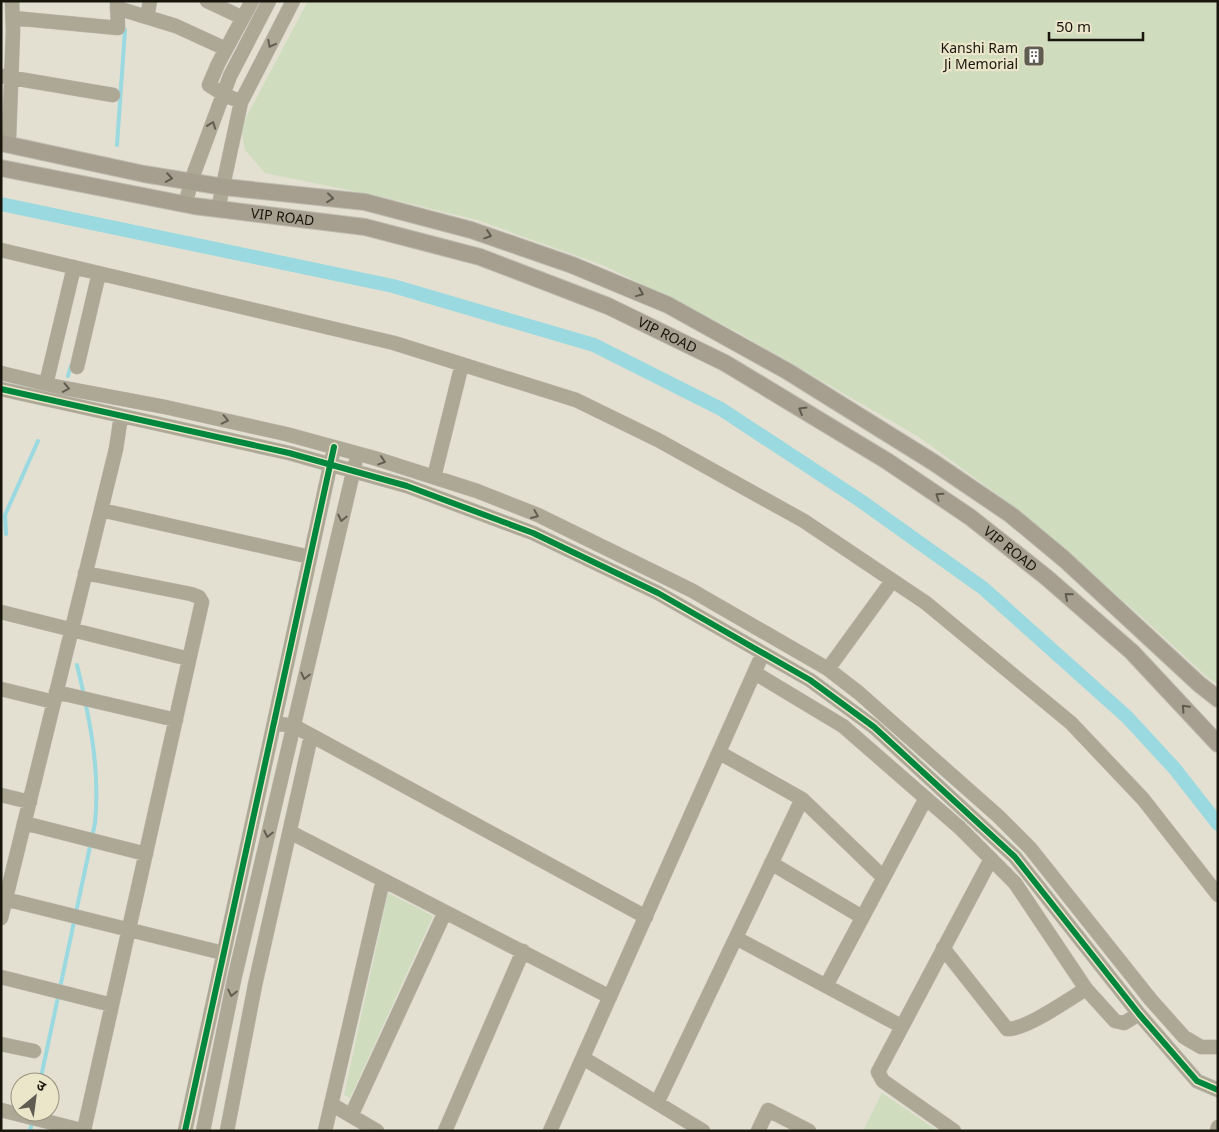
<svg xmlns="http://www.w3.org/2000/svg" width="1219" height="1132" font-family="'Noto Sans','Noto Sans Devanagari',sans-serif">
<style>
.green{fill:#cfddbe}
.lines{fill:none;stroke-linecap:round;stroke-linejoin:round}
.stream{stroke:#99d9df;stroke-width:4}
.canal{stroke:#99d9df;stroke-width:14}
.minor-casing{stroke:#bdbbb0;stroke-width:15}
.major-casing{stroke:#bdbbb0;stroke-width:18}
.minor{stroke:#ada796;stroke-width:14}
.major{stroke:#a69f90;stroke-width:16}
.cycleway-casing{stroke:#ebe5ca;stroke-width:9}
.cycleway{stroke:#00873e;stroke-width:6}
.oneway{stroke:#625e51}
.oneway2{stroke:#5f5a4e}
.labels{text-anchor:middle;stroke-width:4.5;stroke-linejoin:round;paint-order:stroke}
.poi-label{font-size:14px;fill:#18160c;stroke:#ebe5ca;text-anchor:end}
.street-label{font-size:14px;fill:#18160c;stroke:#ebe5ca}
</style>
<rect width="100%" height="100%" fill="#e3e0d2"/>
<path class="green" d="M 308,1 L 1218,1 L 1218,684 L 1207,677 L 1144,619 L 1016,508 L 919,437 L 739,333 L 605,266 L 477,220 L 387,198 L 265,173 L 245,150 L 241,127 Z
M 388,893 L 433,916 L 350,1098 L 344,1095 Z
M 882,1093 L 938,1131 L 863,1131 Z"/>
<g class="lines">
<path class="stream" d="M 117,145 L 125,30
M 68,376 L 71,366
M 6,534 L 5,515 L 38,441
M 77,665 L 84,695
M 40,1082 L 95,823 C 99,783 94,741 85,701
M 30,1131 L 32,1122"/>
<path class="canal" d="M 1,204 L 393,286 L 594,345 L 721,409 L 861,501 L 983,588 L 1127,717 L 1175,769 L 1218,824"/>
<g class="minor-casing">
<path id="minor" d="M 207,1 L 243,18
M 117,8 L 176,26 L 226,49
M 147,17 L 150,1
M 13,18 L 118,28 L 117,1
M 1,76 L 113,95
M 241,102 L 223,94 L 209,85 L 218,64 L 252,1
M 9,138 L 13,31 L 12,1
M 185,204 L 194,173 L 230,76 L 269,1
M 218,209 L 241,102 L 293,1
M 1,250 L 394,343 L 576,400 L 658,440 L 804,521 L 926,603 L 1071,723 L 1143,799 L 1218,895
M 77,367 L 99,273
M 1,373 L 59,387 L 165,407 L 286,434 L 374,458 L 477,491 L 538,515 L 691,590 L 828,669 L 859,693 L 998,816 L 1030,848 L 1151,1000 L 1184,1037 L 1201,1047 L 1218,1047
M 46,384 L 74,267
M 1,389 L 289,453 L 407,486 L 533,533 L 658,593 L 810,680 L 874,727 L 1015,857 L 1139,1014 L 1197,1081 L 1218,1090
M 434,477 L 462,364
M 101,510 L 310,557
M 1,612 L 189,659
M 828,669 L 892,581
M 755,673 L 843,726 L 960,828 L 1015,883 L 1086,989 L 1115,1021 L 1124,1023 L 1139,1014
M 1,689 L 54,702
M 56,692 L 176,720
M 274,723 L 294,726 L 646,917
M 720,753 L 802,799 L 883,877
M 1,795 L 30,802
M 24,823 L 146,854
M 290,832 L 610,997
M 771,863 L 862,917
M 1,898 L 223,953
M 1,918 L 116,449 L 121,416
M 736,938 L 901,1026
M 943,948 L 1007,1029 C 1026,1030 1069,999 1086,989
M 1,977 L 112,1005
M 826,986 L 926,798
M 1,1044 L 34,1051
M 583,1058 L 703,1131
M 657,1103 L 802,799
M 331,1104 L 377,1131
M 1,1110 L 85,1131
M 351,1116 L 445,912
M 84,1130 L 202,602 L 199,597 L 191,594 L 85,573
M 185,1131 L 332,457
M 203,1131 L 234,980 L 355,464
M 227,1131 L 255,985 L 311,736
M 325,1131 L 383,880
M 445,1131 L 523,951
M 550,1131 L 763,653
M 758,1131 L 768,1110 L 809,1131
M 954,1131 L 883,1081 L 878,1072 L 991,859
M 1217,1131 L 1218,1127"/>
</g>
<g class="major-casing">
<g id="major">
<path d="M 1,143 L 144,174 L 224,187 L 365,202 L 471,230 L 572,265 L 668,305 L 787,371 L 933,462 L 1011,515 L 1064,559 L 1199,684 L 1218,699"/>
<path id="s1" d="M 1,168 L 194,206 L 365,227 L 480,257 L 608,306 L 725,363 L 887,461 L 970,517 L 1046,577 L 1132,652 L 1218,744"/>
</g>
</g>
<use href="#minor" class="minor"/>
<use href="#major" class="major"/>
<g class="cycleway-casing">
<path id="cycleway" d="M 1,389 L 289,453 L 407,486 L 533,533 L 658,593 L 810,680 L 874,727 L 1015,857 L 1139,1014 L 1197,1081 L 1218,1090
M 185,1131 L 334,447"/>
</g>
<use href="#cycleway" class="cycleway"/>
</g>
<defs><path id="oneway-chevron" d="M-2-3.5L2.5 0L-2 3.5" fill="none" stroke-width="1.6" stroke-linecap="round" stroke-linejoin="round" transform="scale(1.25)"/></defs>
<g class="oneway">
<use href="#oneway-chevron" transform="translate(271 44) rotate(118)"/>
<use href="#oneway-chevron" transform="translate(212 125) rotate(-70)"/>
<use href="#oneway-chevron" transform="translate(66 388) rotate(11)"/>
<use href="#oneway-chevron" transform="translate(225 420) rotate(13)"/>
<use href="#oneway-chevron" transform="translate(382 461) rotate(18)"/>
<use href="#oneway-chevron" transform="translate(535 515) rotate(23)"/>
<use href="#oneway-chevron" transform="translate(342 518) rotate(103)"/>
<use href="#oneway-chevron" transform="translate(305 676) rotate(103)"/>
<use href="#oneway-chevron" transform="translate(268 834) rotate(103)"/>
<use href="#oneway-chevron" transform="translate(232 993) rotate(102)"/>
</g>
<g class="oneway2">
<use href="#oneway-chevron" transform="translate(169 178) rotate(9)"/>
<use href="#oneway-chevron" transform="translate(330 198) rotate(6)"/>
<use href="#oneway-chevron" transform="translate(488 235) rotate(19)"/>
<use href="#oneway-chevron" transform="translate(640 293) rotate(22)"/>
<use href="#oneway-chevron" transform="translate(802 410) rotate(-149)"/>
<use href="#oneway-chevron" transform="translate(939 496) rotate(-146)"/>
<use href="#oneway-chevron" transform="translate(1068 596) rotate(-139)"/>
<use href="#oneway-chevron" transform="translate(1185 708) rotate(-133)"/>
</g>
<defs>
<g id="building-square" transform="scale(1.125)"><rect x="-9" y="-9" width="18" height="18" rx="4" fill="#5f5d51" stroke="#ebe5ca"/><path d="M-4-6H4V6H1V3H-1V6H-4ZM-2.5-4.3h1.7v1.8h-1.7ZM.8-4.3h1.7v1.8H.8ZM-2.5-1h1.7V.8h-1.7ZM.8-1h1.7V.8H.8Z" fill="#fff"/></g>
</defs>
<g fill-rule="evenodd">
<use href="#building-square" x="1034" y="56"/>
</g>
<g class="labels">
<g class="poi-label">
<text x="1018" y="53">Kanshi Ram<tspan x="1018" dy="16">Ji Memorial</tspan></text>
</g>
<g class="street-label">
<text dy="5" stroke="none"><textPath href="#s1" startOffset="286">VIP ROAD</textPath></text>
<text dy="5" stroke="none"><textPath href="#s1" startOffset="691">VIP ROAD</textPath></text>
<text dy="5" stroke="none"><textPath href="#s1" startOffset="1096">VIP ROAD</textPath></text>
</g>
</g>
<rect width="1219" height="1132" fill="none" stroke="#18160c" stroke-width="5"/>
<g transform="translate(35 1097) rotate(29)"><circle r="24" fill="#ebe5ca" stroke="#97927e"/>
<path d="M0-4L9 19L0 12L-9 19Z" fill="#5f5d51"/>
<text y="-8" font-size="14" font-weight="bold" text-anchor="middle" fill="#18160c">उ</text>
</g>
<path d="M1049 32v8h94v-8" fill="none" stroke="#18160c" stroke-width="2.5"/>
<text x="1056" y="32" font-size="15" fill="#18160c" stroke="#ebe5ca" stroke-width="4" paint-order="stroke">50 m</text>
</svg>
